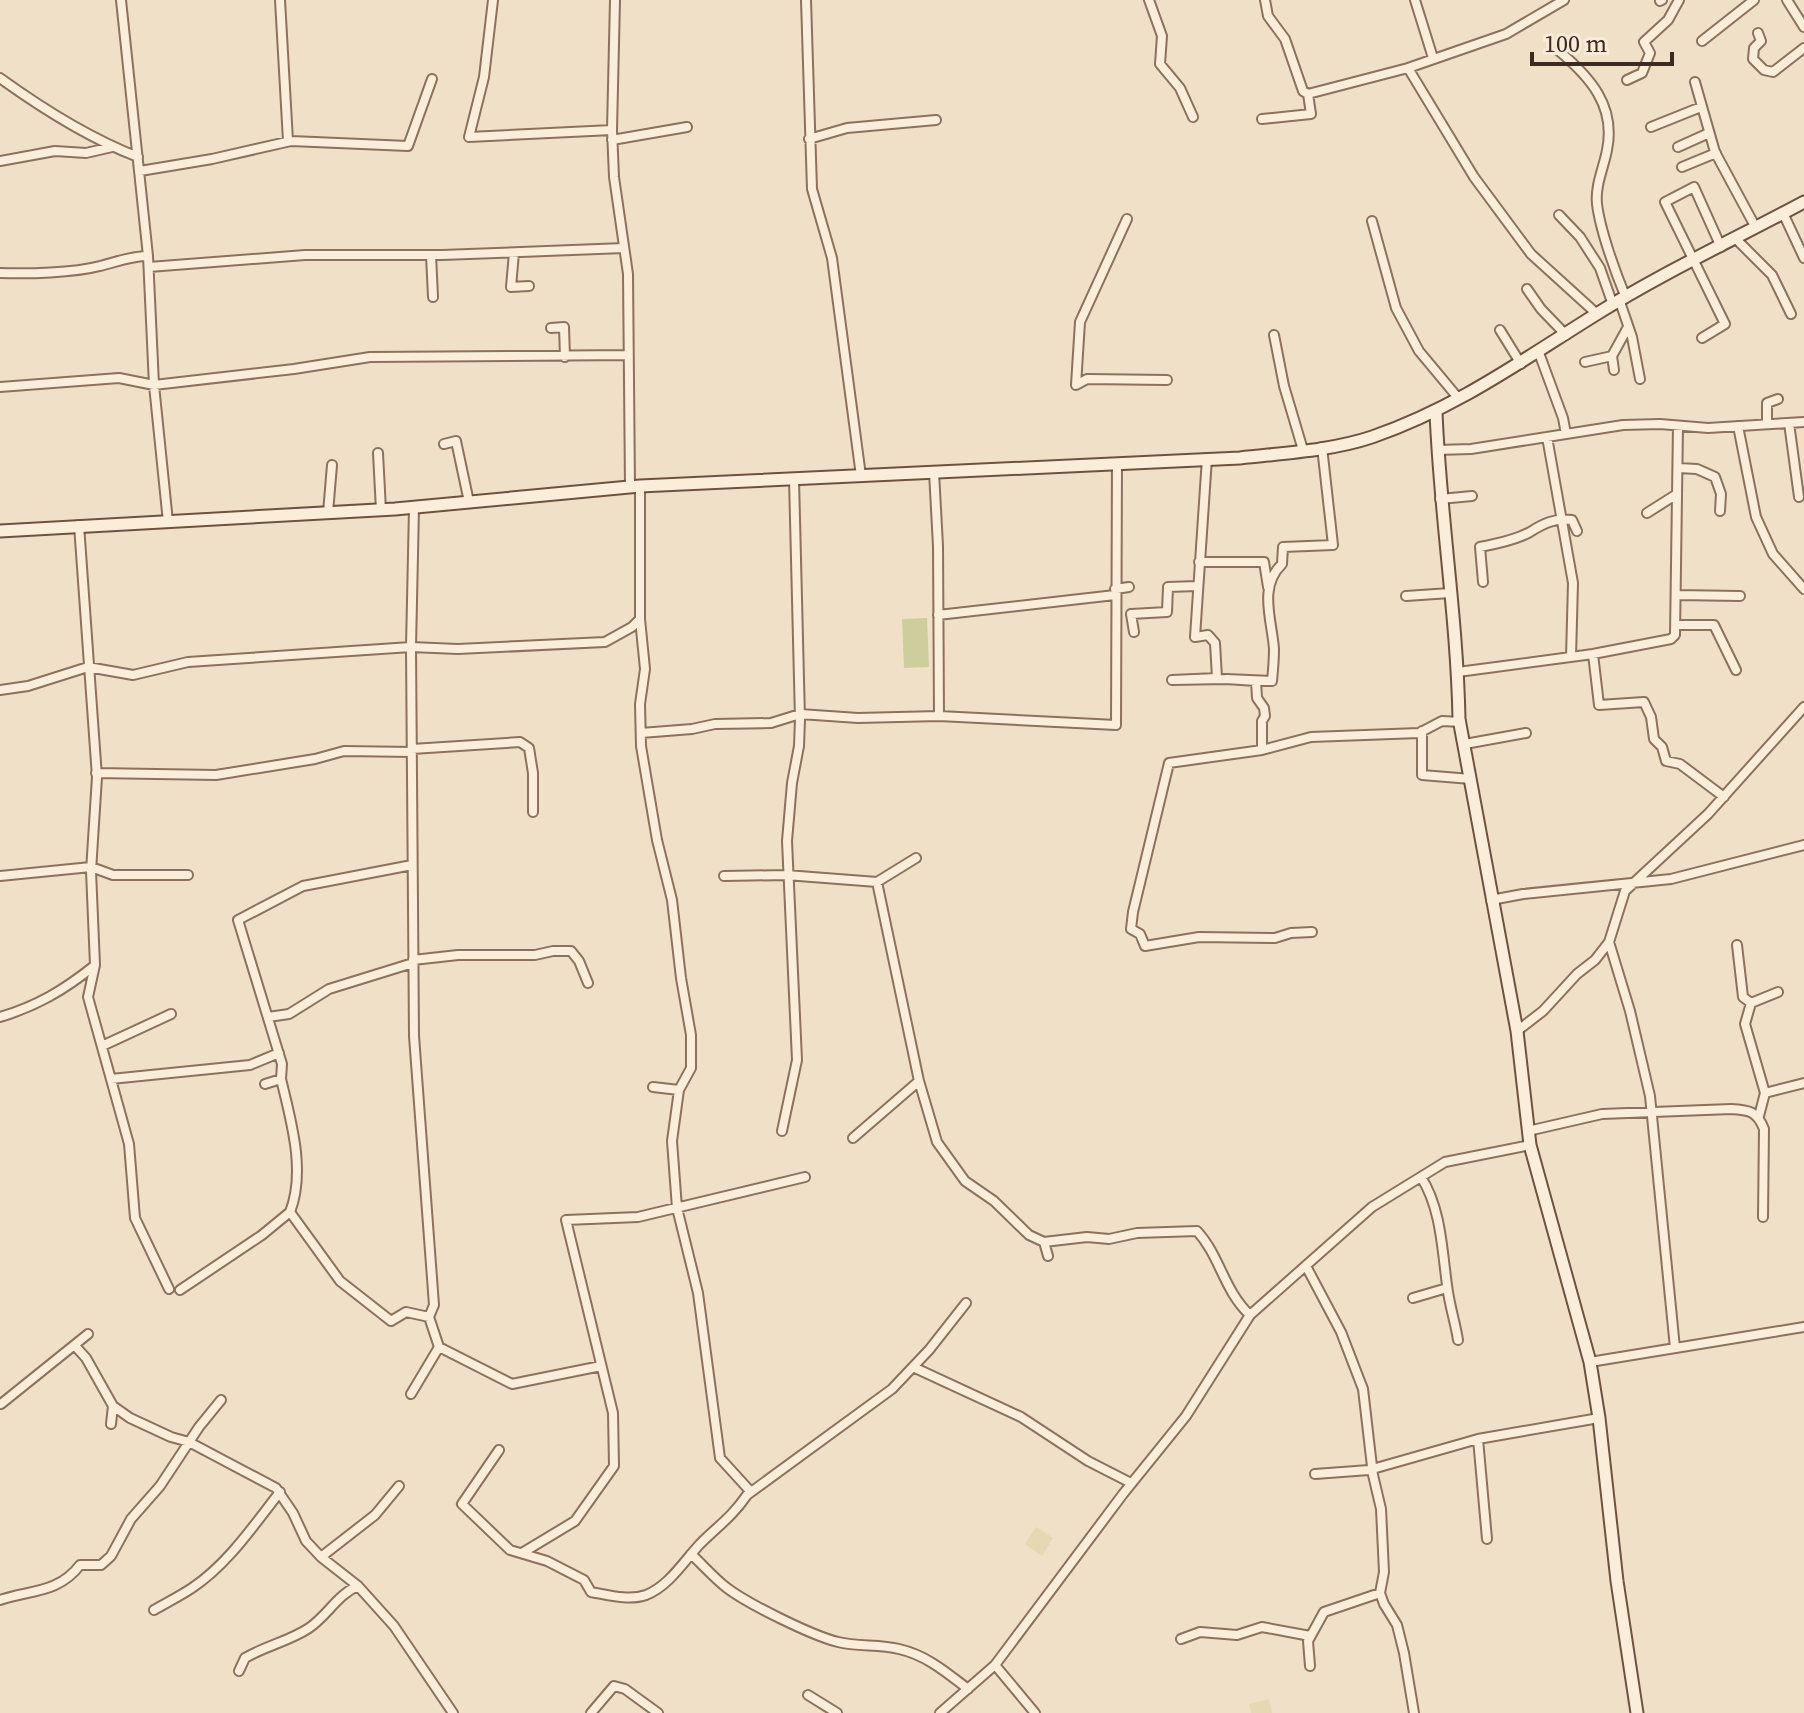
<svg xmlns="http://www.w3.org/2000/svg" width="1804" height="1713" font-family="'Source Serif 4',serif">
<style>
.farmland{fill:#e5d9b4}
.green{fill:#cdce9b}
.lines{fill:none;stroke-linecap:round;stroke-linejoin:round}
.street-casing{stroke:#8c715c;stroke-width:12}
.secondary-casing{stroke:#6e523f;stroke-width:15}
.street{stroke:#faeedb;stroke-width:8}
.secondary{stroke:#faeedb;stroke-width:11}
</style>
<rect width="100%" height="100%" fill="#f0e0c7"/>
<path class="farmland" d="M 1036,1527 L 1053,1538 L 1042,1556 L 1025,1544 Z
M 1269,1699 L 1272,1713 L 1251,1713 L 1249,1704 Z"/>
<path class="green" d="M 927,618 L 929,667 L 904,668 L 902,619 Z"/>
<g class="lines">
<g class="street-casing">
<path id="street" d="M 121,0 L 148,256 L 154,385 L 168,522
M 280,0 L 288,141
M 493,0 L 484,77 L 469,137 L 612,130 L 614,177 L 628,274 L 630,487
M 806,0 L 812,189 L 832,258 L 861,476
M 1149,0 L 1162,36 L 1160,64 L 1180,88 L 1193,117
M 1415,0 L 1433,58
M 1564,0 L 1506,34 L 1408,68 L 1474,177 L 1531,254 L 1597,314
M 1787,0 L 1804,27
M 1660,1 L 1662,0
M 1758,33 L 1761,41 L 1754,48 L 1753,59 L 1764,70 L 1773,72 L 1804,48
M 1702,41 L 1754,0
M 1559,51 C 1590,77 1616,106 1607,150 C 1604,167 1595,185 1597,204 C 1600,230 1616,274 1626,298
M 0,78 C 43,109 89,138 138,157
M 1627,80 L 1642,73 L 1650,53 L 1644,42 L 1668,20 L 1679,0
M 1695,82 L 1715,152 L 1756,228
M 1308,94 L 1408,68
M 1262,119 L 1311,114 L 1308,94 L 1303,91 L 1285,39 L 1268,16 L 1265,0
M 1651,127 L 1701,107
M 612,130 L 615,0
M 809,139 L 847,128 L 936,120
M 612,140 L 687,127
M 1678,147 L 1709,133
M 0,161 L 55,151 L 86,153 L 112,147
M 1682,167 L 1716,153
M 140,171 L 212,159 L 291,141 L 408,146 L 432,79
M 1783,213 L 1804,258
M 1559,215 L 1580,237 L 1600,268 L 1613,305
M 1127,219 L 1080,322 L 1076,385 L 1087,379 L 1167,380
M 1372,221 L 1396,308 L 1419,351 L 1459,399
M 1736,239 L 1772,275 L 1791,314
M 514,253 L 511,287 L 529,286
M 431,255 L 433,297
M 149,267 L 305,255 L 442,255 L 624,248
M 0,273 C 28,274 73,273 100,266 C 117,262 130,256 148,256
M 1527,289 L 1541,309 L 1566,335
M 1620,302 L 1632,337 L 1640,379
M 551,328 L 564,327 L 565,357
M 1500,330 L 1521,364
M 1274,335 L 1284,386 L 1303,450
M 1702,338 L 1725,324 L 1665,202 L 1694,187 L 1721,247
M 1539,353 L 1563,418 L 1566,434
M 1612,356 L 1614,370
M 1585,362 L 1612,356 L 1628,327
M 0,387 L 119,378 L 154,385 L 294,369 L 370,357 L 628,355
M 1789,423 L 1799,497
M 1767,424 L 1767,403 L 1778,399
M 1738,426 L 1756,517 L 1773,554 L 1804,589
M 1547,437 L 1573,583 L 1571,657
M 444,444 L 456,441 L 469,502
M 1437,450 L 1471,449 L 1623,425 L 1660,424 L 1708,428 L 1804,422
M 378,453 L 381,510
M 1207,458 L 1195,637 L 1208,635 L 1215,643 L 1217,678 L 1172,680 L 1226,679
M 1678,468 L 1697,469 L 1715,477 L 1721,494 L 1720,511
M 640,486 L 640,619 L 645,669 L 640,704 L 641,746 L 657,840 L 672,900 L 681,978 L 691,1035 L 691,1068 L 679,1090 L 672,1141 L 677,1208 L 698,1293 L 720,1458 L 751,1492
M 1440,499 L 1472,496
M 328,513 L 332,465
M 1647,513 L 1677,494
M 79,525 L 97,777 L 91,871 L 95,965 L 88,997 L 129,1144 L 135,1218 L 169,1289
M 1199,562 L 1264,562 L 1268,587
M 1483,582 L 1480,547 C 1496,544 1516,540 1530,532 C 1544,523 1555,518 1572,520 L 1577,531
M 1115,589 L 1129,587
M 1677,595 L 1740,596
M 1406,596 L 1450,593
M 938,615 L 1115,595
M 1677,625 L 1714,625 L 1736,670
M 1134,632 L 1131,614 L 1167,612 L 1168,587 L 1197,586
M 1593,654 L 1599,705 L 1644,702 L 1651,717 L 1654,739 L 1662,747 L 1666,761 L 1680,764 L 1724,797
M 1458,672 L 1593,654 L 1671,639 L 1675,635 L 1678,426
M 0,690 L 28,686 L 88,667 L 133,675 L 188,662 L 411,647 L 458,649 L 605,642 L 632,627 L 640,619
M 939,716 L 1116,725 L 1117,463
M 1422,731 L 1422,775 L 1471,779
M 641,733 L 692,729 L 715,724 L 771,723 L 800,714 L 858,718 L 939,716 L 938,546 L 934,472
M 1465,744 L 1526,733
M 412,749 L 520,742 L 529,748 L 533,773 L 533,812
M 1262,750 L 1262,721 L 1265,716 L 1264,708 L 1257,698 L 1256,681 L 1226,679 L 1272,681 C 1273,671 1274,660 1274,649 C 1272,620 1258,587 1282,564 L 1283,547 L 1333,545 L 1322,447
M 96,773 L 216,775 L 315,759 L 344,751 L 412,752
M 0,876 L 91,867 L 113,875 L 188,875
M 724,876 L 786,875 L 877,882 L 919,1081 L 853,1138
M 877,882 L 916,858
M 1491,900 L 1523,894 L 1671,879 L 1804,845
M 1312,932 L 1291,933 L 1275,938 L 1199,937 L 1145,946 L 1140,934 L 1131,929 L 1133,912 L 1169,763 L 1262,750 L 1311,737 L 1419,733 L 1442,721 L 1461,722
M 1609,942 L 1630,1011 L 1650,1096 L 1675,1348
M 1737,945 L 1743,997 L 1751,1003
M 413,960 L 458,955 L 535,955 L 553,951 L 571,951 L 579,961 L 588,983
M 0,1017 C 37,1006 64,990 94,966
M 268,1017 L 289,1014 L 329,989 L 413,963
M 1517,1031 L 1543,1011 L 1577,974 L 1595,960 L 1609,942 L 1625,891 L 1708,814 L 1804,707
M 102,1046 L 171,1014
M 111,1079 L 250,1065 L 279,1053
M 281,1079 L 282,1064 L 238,920 L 303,886 L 412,865
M 919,1081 L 937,1142 L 965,1181 L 994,1201 L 1029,1235 L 1044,1242 L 1087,1237 L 1109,1239 L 1137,1233 L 1197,1231 C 1220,1256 1224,1291 1250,1315
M 265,1084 L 281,1079 C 291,1121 306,1171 290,1212
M 653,1087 L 679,1090
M 1765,1093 L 1804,1083
M 1759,1116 L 1765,1093 L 1745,1024 L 1751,1003 L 1778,992
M 782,1131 L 797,1060 L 787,841 L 792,783 L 799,746 L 800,719 L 794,479
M 1528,1131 L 1602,1114 L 1731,1109 C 1749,1110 1757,1111 1764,1129 L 1763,1217
M 1421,1177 C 1441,1208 1442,1249 1447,1285 C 1449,1304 1455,1321 1458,1340
M 1044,1242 L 1048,1256
M 1306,1266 L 1341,1332 L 1363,1389 L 1373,1475 L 1381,1509 L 1384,1572 L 1380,1593 L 1384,1604 L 1397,1625 L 1404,1653 L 1414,1713
M 180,1290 L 262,1235 L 290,1212 L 340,1281 L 391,1321 L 406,1312 L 429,1317 L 434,1305 L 414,1036 L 411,647 L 414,508
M 1413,1298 L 1447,1288
M 429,1317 L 439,1347 L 512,1384 L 601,1366
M 76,1347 L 86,1358 L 113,1406 L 111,1424
M 1590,1362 L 1804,1327
M 913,1367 L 1021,1417 L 1088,1461 L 1131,1483
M 411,1394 L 439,1347
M 1,1404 L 88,1334
M 113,1406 L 130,1418 L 171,1437 L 189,1442 L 276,1488 L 293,1513 L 306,1541 L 321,1557 L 358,1586 L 394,1626 L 453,1713
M 499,1450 L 462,1504 L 510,1550 L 547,1561 L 584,1580 L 591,1592 C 608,1595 629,1601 646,1595 C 669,1586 684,1561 700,1544 C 718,1526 732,1517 747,1495 L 892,1389 L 929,1350 L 966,1303
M 1315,1474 L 1369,1470 L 1478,1439
M 1487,1539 L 1478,1439 L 1599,1418
M 522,1553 L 575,1521 L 614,1466 L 613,1413 L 566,1220 L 638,1217 L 805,1177
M 691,1554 C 703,1565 714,1578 727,1588 C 748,1604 813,1636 838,1642 C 858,1647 879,1644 899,1649 C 926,1655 946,1672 968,1689
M 321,1557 L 375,1515 L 399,1486
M 0,1600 C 30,1590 59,1593 80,1565 L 101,1565 L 111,1556 L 131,1519 L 160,1486 L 199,1427 L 221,1400
M 154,1610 C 166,1603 180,1596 192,1588 C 228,1564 253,1526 280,1492
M 1181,1639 L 1200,1632 L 1237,1635 L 1262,1627 L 1310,1636
M 995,1665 L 1035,1713
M 1310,1666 L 1308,1641 L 1324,1612 L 1380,1593
M 239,1671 L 245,1658 C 265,1646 290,1641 309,1628 C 327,1616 338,1594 358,1586
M 808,1695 L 837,1713
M 591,1713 L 614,1686 L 625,1689 L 658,1713
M 940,1713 L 995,1665 L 1123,1494 L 1186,1416 L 1250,1315 L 1372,1207 L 1445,1162 L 1530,1145"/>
</g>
<g class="secondary-casing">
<path id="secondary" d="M 1436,412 C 1440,515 1457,616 1459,719 L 1517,1031 L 1530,1145 L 1590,1362 L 1599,1418 L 1617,1581 L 1637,1713
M 0,531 L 395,509 L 640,486 L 1240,458 C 1283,453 1330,451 1372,437 C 1456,408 1521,361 1595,315 C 1662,273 1735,239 1804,202"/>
</g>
<use href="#street" class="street"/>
<use href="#secondary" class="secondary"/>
</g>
<path d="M1532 52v12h140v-12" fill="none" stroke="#3c2b20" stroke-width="4"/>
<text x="1544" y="52" font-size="24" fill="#3c2b20" stroke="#f7ebd7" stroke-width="6" paint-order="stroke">100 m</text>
</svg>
